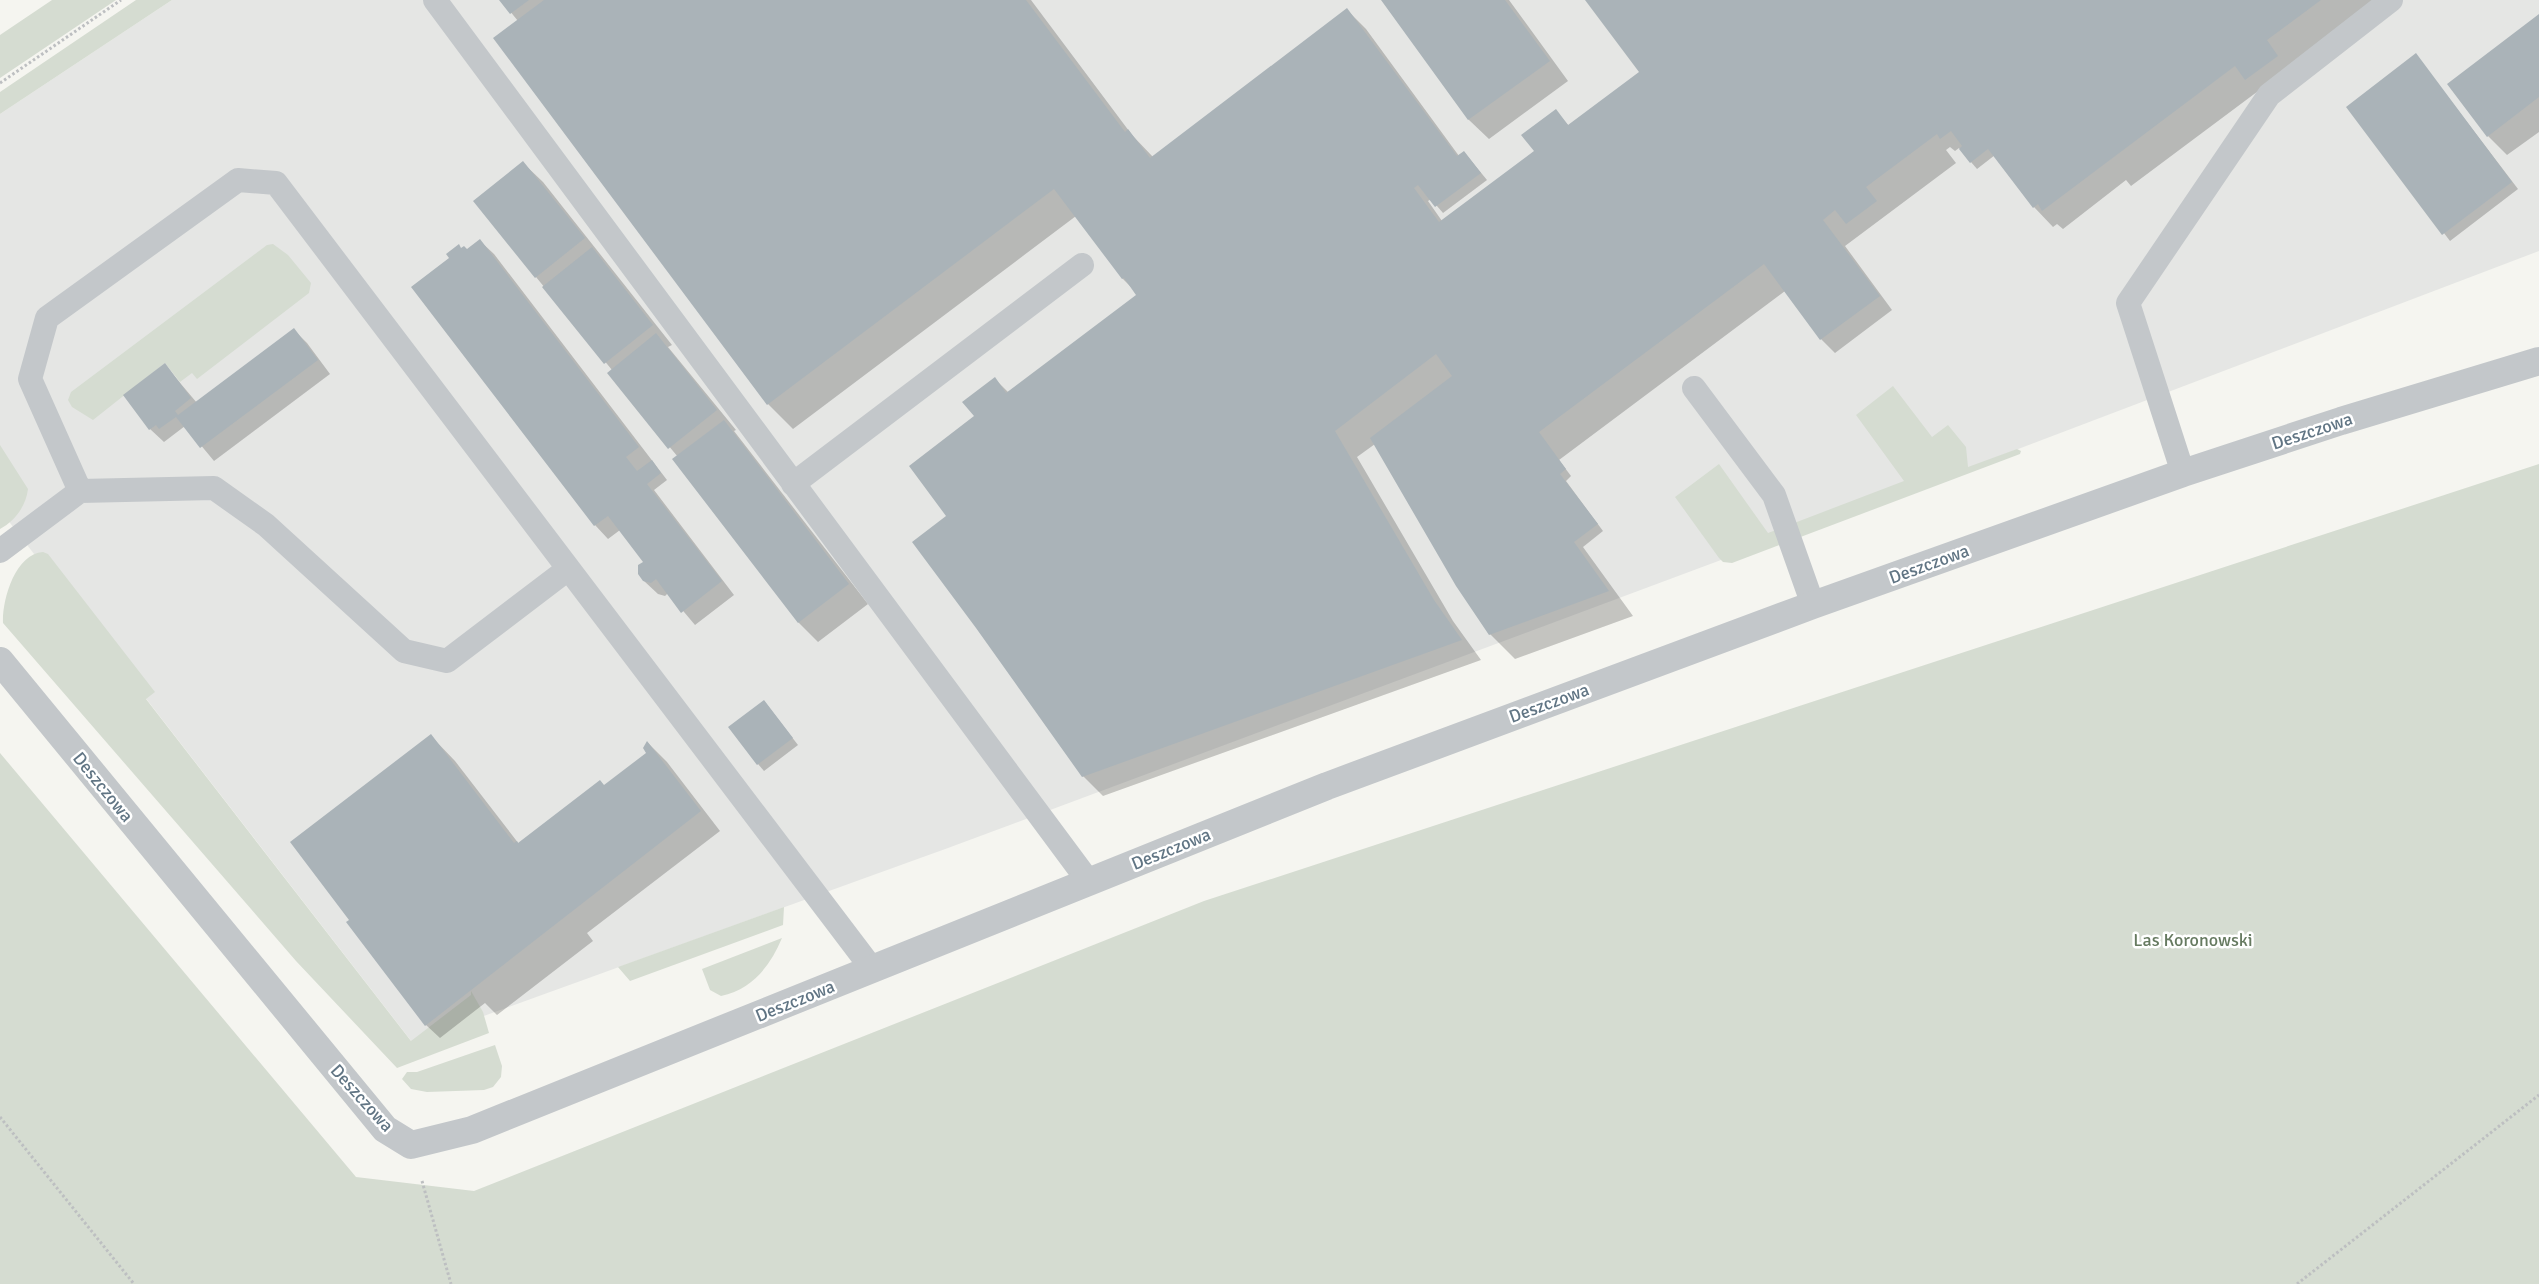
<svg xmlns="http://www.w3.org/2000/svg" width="2539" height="1284" font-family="Signika,sans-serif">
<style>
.built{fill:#e5e6e4}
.green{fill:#d5dcd1}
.shadow{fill:#0003}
.building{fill:#aab3b8}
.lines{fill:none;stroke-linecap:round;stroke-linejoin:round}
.path{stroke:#bdbfc1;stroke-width:3;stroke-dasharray:2.5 2.5;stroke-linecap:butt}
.lane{stroke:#c3c7ca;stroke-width:24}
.street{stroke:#c3c7ca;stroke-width:28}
.labels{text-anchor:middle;stroke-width:5;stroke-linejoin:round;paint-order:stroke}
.street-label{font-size:18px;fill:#617584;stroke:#fff}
.park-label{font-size:18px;fill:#667a60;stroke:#fff}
</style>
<rect width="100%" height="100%" fill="#f5f5f0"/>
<path class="built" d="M 172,0 L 2539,0 L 2539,251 L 1968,468 L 948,848 L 412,1042 L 0,510 L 0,114 Z"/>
<path class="green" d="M 52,0 L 116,0 L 0,78 L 0,35 Z
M 136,0 L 172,0 L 0,114 L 0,92 Z
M 273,244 L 288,255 L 311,283 L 309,293 L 197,379 L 192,373 L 180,382 L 165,363 L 93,420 L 72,407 L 68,400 L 71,392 L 267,245 Z
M 1893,386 L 1932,437 L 1948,425 L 1966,447 L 1968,467 L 2017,449 L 2021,451 L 2020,454 L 1732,563 L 1723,562 L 1719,558 L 1675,497 L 1719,464 L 1768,533 L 1904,481 L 1856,415 Z
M 0,445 L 28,489 C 26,506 15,521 0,529 Z
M 2539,464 L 2539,1284 L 0,1284 L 0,753 L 356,1177 L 474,1191 L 1204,901 Z
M 43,552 L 48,554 L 155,692 L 146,699 L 411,1041 L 471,995 L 471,991 L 483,1012 L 489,1033 L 397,1068 L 296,961 L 3,623 C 2,600 15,554 43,552 Z
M 784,907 L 783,925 L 630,981 L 618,967 Z
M 782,938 C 770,966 753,989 721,996 L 710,990 L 702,969 Z
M 495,1045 L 502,1066 L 501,1077 L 493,1087 L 484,1090 L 427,1092 L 411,1089 L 402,1079 L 407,1072 L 417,1072 Z"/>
<path class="shadow" d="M 501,0 L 1031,0 L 1132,135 L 1153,157 L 1347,10 L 1366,29 L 1459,156 L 1464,152 L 1487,180 L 1443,213 L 1431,199 L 1428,201 L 1442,221 L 1536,152 L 1556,111 L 1569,126 L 1641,72 L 1587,0 L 2380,0 L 2131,186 L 2126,180 L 2063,229 L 2057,224 L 2053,227 L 2034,207 L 1995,155 L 1977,169 L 1959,148 L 1955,151 L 1950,147 L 1946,150 L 1956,163 L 1845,246 L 1892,310 L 1835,353 L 1821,339 L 1785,291 L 1559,460 L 1571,476 L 1566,481 L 1603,531 L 1583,547 L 1633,616 L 1515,659 L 1490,634 L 1375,444 L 1357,457 L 1453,621 L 1481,660 L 1103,796 L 1083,776 L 948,516 L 976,416 L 995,379 L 1009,393 L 1138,295 L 1134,290 L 1123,279 L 1076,216 L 793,429 L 768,404 L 518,21 Z
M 1382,0 L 1509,0 L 1568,81 L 1489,139 L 1469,120 Z
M 2539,16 L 2539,132 L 2507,155 L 2488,136 Z
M 2416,55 L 2518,189 L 2450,241 L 2348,107 Z
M 523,163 L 543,182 L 672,345 L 668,347 L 736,430 L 734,431 L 868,604 L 818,642 L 799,623 L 674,460 L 678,457 L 608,373 L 612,370 L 536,277 Z
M 480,241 L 494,254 L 667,480 L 654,490 L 734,595 L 695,625 L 668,593 L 665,596 L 658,594 L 644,581 L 645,562 L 620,530 L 608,539 L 595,525 L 412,287 L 462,249 L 467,250 Z
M 294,330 L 307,343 L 330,374 L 214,461 L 185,426 L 164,442 L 150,429 L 165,365 L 197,403 Z
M 764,701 L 798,745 L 764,771 L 758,764 Z
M 431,736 L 455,761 L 519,844 L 604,786 L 648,753 L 648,743 L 667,762 L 720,831 L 587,933 L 593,941 L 497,1015 L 485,1003 L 440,1038 L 426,1025 L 351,920 Z"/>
<path class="building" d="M 499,0 L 529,0 L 510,14 Z
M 544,0 L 1026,0 L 1125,132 L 1128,129 L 1150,158 L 1347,8 L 1457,156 L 1464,151 L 1481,173 L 1435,207 L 1418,185 L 1414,188 L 1439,222 L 1534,151 L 1521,135 L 1556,109 L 1568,125 L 1639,72 L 1585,0 L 2321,0 L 2267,40 L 2278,56 L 2245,80 L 2235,66 L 2042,211 L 2038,204 L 2033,208 L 1988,149 L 1970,163 L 1959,149 L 1962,146 L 1951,131 L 1940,139 L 1937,134 L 1866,187 L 1877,201 L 1846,224 L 1835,210 L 1823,220 L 1880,296 L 1820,340 L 1764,264 L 1539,432 L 1566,469 L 1560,474 L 1598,524 L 1574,542 L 1609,591 L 1489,635 L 1456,586 L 1370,438 L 1452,376 L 1436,354 L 1335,431 L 1434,600 L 1462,640 L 1082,777 L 976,628 L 912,542 L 946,516 L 909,466 L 974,416 L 962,402 L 995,377 L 1006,393 L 1136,295 L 1124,278 L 1122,279 L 1054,189 L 767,405 L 493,38 Z
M 1381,0 L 1505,0 L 1550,61 L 1468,120 Z
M 2539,14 L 2539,97 L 2487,137 L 2447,84 Z
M 2416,53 L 2512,182 L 2442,235 L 2346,107 Z
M 523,161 L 585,238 L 535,278 L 473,201 Z
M 480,239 L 639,447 L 626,457 L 637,471 L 652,460 L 661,473 L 647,484 L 722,581 L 681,613 L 656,579 L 651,583 L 643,581 L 638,574 L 638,565 L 643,562 L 608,516 L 594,526 L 411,287 L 449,258 L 446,254 L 459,244 L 461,248 L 464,246 L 467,249 Z
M 592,247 L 653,325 L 604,364 L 542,287 Z
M 294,328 L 318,360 L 200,448 L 176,417 L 159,429 L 156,425 L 149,430 L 123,395 L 165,363 L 191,398 L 175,411 L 178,415 Z
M 656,333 L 717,410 L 668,449 L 607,373 Z
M 724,420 L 849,584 L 798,623 L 672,459 Z
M 764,700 L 793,738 L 757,765 L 728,727 Z
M 431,734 L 514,843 L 517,841 L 518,843 L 600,780 L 604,785 L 646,753 L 643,748 L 647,741 L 701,811 L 425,1026 L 346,922 L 349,920 L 290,842 Z"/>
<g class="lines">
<path class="path" d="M 0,83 L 121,0
M 0,1117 L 134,1284
M 422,1181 L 451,1284
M 2297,1284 L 2539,1095"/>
<path class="lane" d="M 435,0 L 1089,882
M 1694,388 L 1774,495 L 1813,605
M 2183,473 L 2128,303 L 2269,95 L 2391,0
M 793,484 L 1082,265
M 80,491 L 214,488 L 266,525 L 404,651 L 447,661 L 568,569
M 0,551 L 80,491 L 30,379 L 47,318 L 238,180 L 276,183 L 873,970"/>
<path class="street" d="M 0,661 L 385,1129 L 411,1145 L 472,1130 L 1327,786 L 1813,605 L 2183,473 L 2341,421 L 2539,361"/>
</g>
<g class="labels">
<g class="street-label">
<text transform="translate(2312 431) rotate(-18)" y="6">Deszczowa</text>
<text transform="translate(1929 564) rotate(-20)" y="6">Deszczowa</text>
<text transform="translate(1549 703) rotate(-20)" y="6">Deszczowa</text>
<text transform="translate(103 787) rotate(51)" y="6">Deszczowa</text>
<text transform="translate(1171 849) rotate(-22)" y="6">Deszczowa</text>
<text transform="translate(795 1001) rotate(-22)" y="6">Deszczowa</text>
<text transform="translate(362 1098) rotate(48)" y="6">Deszczowa</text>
</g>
<g class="park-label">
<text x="2193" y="946">Las Koronowski</text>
</g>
</g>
</svg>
